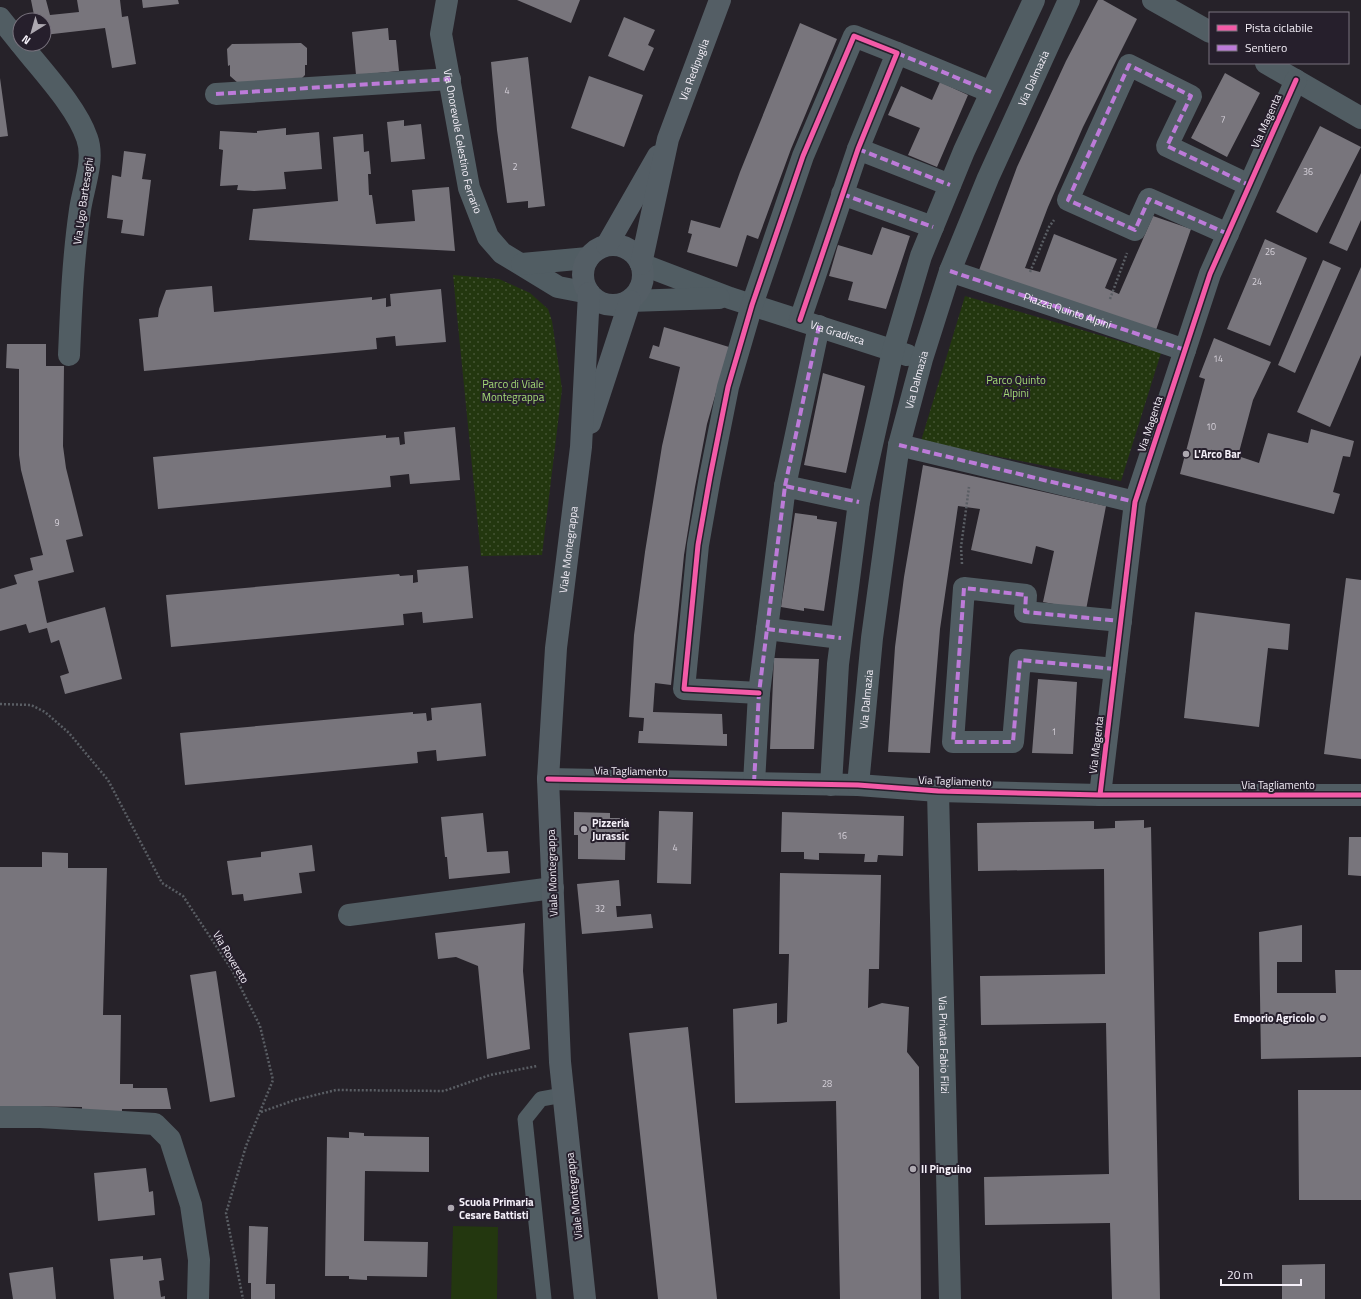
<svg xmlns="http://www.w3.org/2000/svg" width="1361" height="1299" font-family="'Titillium Web',sans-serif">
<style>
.grass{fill:url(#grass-dots)}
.pitch{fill:#23370f}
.building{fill:#78757c}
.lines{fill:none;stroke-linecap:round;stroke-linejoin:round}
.path{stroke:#5a5e64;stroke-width:2.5;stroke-dasharray:2 2;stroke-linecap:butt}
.lane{stroke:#515d63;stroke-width:15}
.street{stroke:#515d63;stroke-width:22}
.secondary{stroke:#545e65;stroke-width:22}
.quiet{stroke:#bd7bd9;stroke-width:4;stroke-dasharray:8 4;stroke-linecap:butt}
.cycleway-casing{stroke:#261f2c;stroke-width:8}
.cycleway{stroke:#f35aa7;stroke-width:5}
.poi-dot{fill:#ada8b0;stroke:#261f2c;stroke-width:1.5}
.labels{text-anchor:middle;stroke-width:4;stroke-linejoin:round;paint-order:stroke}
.number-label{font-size:9px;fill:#d6d1da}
.street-label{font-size:11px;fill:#f5f0f9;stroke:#261f2c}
.park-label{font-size:11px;fill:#a4db76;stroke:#261f2c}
.poi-label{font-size:11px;font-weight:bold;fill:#f5f0f9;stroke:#261f2c;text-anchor:start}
</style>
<defs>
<pattern id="grass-dots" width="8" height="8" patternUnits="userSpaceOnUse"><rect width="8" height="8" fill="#23370f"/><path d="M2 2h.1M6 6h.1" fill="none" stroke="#445433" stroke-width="1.8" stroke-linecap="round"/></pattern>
</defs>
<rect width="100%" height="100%" fill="#262229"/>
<path class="grass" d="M 453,275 L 499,279 L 530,293 L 548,309 L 552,321 L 562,389 L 542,555 L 481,556 Z
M 965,296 L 1161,353 L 1121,481 L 921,441 Z"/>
<path class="pitch" d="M 453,1226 L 498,1227 L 497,1299 L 451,1299 Z"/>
<path class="building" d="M 31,0 L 46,0 L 50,15 L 79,12 L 77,0 L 120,0 L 122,17 L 128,16 L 136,64 L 112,68 L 105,28 L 44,35 L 44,20 L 35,20 Z
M 142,0 L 178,0 L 179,4 L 143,8 Z
M 517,0 L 580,0 L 571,23 Z
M 1098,0 L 1103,0 L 1137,19 L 1083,127 L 1048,207 L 1025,268 L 1040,272 L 1054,234 L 1117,259 L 1105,288 L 1119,294 L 1153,216 L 1191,229 L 1155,333 L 978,273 L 1017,167 L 1066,61 Z
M 624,17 L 655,30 L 648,45 L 654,48 L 644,71 L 608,56 Z
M 800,23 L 837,39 L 791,149 L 758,239 L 747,235 L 737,267 L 687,252 L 692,234 L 688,233 L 691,220 L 720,228 L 740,172 Z
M 388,28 L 389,40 L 396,40 L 399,71 L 356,75 L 352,32 Z
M 301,43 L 307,48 L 307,65 L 305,65 L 305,75 L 298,82 L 238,83 L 230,76 L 230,65 L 228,66 L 227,49 L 232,44 Z
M 528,57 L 545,206 L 528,208 L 528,201 L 507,203 L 497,130 L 491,62 Z
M 1225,73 L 1260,93 L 1227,157 L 1191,138 Z
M 589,76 L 643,95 L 624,147 L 571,128 Z
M 0,78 L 8,136 L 0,137 Z
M 940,82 L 968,95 L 937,167 L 908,155 L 920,128 L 888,115 L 901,86 L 932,100 Z
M 404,120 L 404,126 L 421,124 L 425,159 L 391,162 L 387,122 Z
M 1320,126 L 1361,147 L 1317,233 L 1276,212 Z
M 286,128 L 286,135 L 319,132 L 322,169 L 284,172 L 286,189 L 254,191 L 237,190 L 238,185 L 220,186 L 223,150 L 219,149 L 220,131 L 257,133 L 257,131 Z
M 363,134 L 364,152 L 369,151 L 371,174 L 368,174 L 369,195 L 372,195 L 376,224 L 415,221 L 412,190 L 449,187 L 455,251 L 249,240 L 253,209 L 338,201 L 333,137 Z
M 124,151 L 146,154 L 142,179 L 151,180 L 144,236 L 121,233 L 123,220 L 107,218 L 112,175 L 121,177 Z
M 1361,173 L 1361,220 L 1347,251 L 1329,243 Z
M 882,227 L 910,236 L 886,309 L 848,300 L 853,282 L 829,276 L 838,245 L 872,255 Z
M 1265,239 L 1307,258 L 1270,346 L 1227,329 Z
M 1323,260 L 1341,268 L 1295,373 L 1278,365 Z
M 1361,267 L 1361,355 L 1330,427 L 1297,412 Z
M 212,286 L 214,312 L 372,297 L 372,300 L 386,298 L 386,307 L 391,306 L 390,294 L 441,289 L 446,342 L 396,346 L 395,336 L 376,338 L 377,349 L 144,371 L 139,319 L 158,317 L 159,309 L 166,290 Z
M 664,327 L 729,347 L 707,424 L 695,487 L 684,555 L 671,685 L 655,683 L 653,712 L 722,714 L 723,734 L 727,734 L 727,746 L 638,743 L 639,731 L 643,731 L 644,718 L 629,717 L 634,635 L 645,552 L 662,446 L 680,367 L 649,358 L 653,345 L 659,347 Z
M 1214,338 L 1271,362 L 1253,400 L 1238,456 L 1259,463 L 1268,433 L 1308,443 L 1311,429 L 1354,441 L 1350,457 L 1343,456 L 1333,492 L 1340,494 L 1334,514 L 1180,474 L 1205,379 L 1199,377 Z
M 7,344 L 46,344 L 46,366 L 64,366 L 63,446 L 66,468 L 83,536 L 66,540 L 74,572 L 38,581 L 47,623 L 105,607 L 122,679 L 65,694 L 60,676 L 69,673 L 59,640 L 51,643 L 47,628 L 29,633 L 26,624 L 0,631 L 0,589 L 17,584 L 14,575 L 33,570 L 30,558 L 43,555 L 21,470 L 19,455 L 19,369 L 6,368 Z
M 823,373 L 865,386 L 846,473 L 804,465 Z
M 455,427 L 460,480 L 410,484 L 409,474 L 390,476 L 391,487 L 158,509 L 153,457 L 386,435 L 386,438 L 399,437 L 400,445 L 405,444 L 404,432 Z
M 923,465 L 1106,506 L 1086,610 L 1043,602 L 1054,551 L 1036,546 L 1032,564 L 971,550 L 980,509 L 958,506 L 940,629 L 930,753 L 888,752 L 895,647 L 904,577 Z
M 795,513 L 817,516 L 817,519 L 837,522 L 824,611 L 804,608 L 804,611 L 781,607 Z
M 468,566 L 473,618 L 423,623 L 422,612 L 403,614 L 404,625 L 171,647 L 166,595 L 399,574 L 400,576 L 413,575 L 413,583 L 418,582 L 417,570 Z
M 1346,578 L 1361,580 L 1361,759 L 1324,754 Z
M 1195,612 L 1290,624 L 1288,650 L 1268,648 L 1259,727 L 1184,718 Z
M 774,658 L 819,659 L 814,749 L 770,749 Z
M 1038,679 L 1077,682 L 1073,754 L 1032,753 Z
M 481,703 L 486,756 L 437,761 L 436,750 L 417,752 L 418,763 L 185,785 L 180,733 L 413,712 L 413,714 L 426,713 L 427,721 L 432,720 L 431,708 Z
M 659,811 L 693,812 L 691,884 L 657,883 Z
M 574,812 L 610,813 L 610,818 L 626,818 L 625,860 L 578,859 L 578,835 L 574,835 Z
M 782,812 L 904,816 L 903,856 L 878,855 L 877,862 L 864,862 L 865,854 L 819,853 L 819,860 L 804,859 L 804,852 L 781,852 Z
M 483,813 L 487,852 L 508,851 L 510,873 L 449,879 L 447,857 L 445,857 L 441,817 Z
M 1144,820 L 1144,828 L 1151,827 L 1160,1299 L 1112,1299 L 1110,1223 L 985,1225 L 984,1177 L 1109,1174 L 1106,1023 L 981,1025 L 980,976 L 1105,974 L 1104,869 L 978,871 L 977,823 L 1094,821 L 1094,829 L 1115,828 L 1115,821 Z
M 1349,837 L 1361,837 L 1361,876 L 1348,875 Z
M 312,845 L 315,871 L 299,873 L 302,893 L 244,901 L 243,894 L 232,895 L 227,861 L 261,857 L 261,852 Z
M 42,852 L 68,853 L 68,868 L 107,868 L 103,1015 L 121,1015 L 120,1084 L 133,1084 L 133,1088 L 167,1088 L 171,1109 L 122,1109 L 122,1112 L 82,1112 L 82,1107 L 12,1106 L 0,1112 L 0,867 L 42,867 Z
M 780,873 L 881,875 L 879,969 L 869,969 L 868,1008 L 882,1003 L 909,1007 L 907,1052 L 919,1067 L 921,1299 L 840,1299 L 836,1101 L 735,1103 L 733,1009 L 777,1003 L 777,1024 L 787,1022 L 789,954 L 779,954 Z
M 619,880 L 621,906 L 616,906 L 617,917 L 651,914 L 653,928 L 582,934 L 577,884 Z
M 525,923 L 523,971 L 530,1049 L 487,1059 L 478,966 L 456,957 L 438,959 L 435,933 Z
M 1302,925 L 1302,962 L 1277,962 L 1277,993 L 1336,993 L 1335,970 L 1361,970 L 1361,1057 L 1261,1059 L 1259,932 Z
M 216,971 L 235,1097 L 210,1102 L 190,975 Z
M 688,1027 L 717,1299 L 658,1299 L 629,1033 Z
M 1298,1090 L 1361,1090 L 1361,1200 L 1299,1200 Z
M 349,1132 L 364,1133 L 364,1136 L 429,1137 L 429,1172 L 365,1171 L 364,1241 L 428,1242 L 427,1277 L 367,1276 L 367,1280 L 349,1279 L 349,1276 L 325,1276 L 327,1137 L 349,1138 Z
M 146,1168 L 149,1192 L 153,1191 L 155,1215 L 98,1221 L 94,1173 Z
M 249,1226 L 268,1227 L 266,1284 L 275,1284 L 275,1299 L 251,1299 L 251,1283 L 248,1283 Z
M 143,1256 L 143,1260 L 161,1258 L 164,1280 L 159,1281 L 161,1297 L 165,1296 L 165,1299 L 114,1299 L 110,1259 Z
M 1325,1264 L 1325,1299 L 1282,1299 L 1282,1265 Z
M 53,1267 L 56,1299 L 13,1299 L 9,1273 Z"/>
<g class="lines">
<path class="path" d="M 1030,272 L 1049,227 L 1054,220
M 1110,299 L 1127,253
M 962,564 L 961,547 L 969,487
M 0,704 L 31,705 L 45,712 L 69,733 L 108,780 L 162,883 L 183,896 L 232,970 L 260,1026 L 273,1080 L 246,1146 L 226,1213 L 243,1299
M 261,1112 L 295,1100 L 336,1090 L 444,1091 L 490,1075 L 537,1066"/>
<path class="lane" d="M 544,1299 L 525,1119 L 541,1099 L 563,1095"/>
<g class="street">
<path id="s1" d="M 447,0 L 441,34 L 469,188 L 488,237 L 502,253 L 558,287 L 589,293"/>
<path d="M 1153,0 L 1210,32"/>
<path d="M 0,18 L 20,43"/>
<path d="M 21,44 C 42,71 76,106 87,138 C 95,160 83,188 80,210 C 73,258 71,307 69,355"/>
<path d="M 897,53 L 991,92"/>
<path d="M 1266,63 L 1361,118"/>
<path d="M 216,94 L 450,79"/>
<path d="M 858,149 L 950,185"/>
<path d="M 842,194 L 933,227"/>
<path d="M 1228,234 L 1149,199 L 1135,230 L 1068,200 L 1129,65 L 1191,96 L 1167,146 L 1249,185"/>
<path d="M 522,264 L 588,258"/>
<path id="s2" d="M 641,264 L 730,298 L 907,355"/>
<path d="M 950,271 L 1185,350"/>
<path d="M 630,301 L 719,298"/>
<path d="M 899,445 L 1135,502"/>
<path d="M 785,486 L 819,326"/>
<path d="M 767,629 L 841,638"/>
<path d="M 1115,669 L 1020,660 L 1013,742 L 953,742 L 964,588 L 1026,595 L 1025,612 L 1121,621"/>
<path d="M 759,693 L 684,689 L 698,545 L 710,477 L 728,387 L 752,305 L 803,156 L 854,36 L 897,53 L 858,149 L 800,320"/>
<path d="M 548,779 L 858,785 L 938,791 L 1100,795 L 1361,795"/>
<path d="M 754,783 L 759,693 L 785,486 L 859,502"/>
<path d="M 831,785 L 838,664 L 859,502 L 893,351 L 921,256 L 964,151 L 1034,0"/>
<path id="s3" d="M 858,785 L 872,638 L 890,506 L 899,445 L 922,359 L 950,271 L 988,178 L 1069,0"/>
<path id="s4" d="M 938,791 L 950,1299"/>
<path d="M 1100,795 L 1135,502 L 1210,274 L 1296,80"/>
<path d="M 349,915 L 553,888"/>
<path d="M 0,1117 L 40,1117 L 155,1124 L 170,1139 L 191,1205 L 199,1260 L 198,1299"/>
</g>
<g class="secondary">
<circle cx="613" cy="275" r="30"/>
<path d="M 607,245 L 658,156"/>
<path id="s5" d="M 641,264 L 668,139 L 720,0"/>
<path d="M 590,423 L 630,301"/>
<path id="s6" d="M 585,1299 L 560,1062 L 548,779 L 556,648 L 581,447 L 589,293"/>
</g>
<g class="quiet">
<path d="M 897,53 L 991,92"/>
<path d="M 216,94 L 450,79"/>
<path d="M 858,149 L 950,185"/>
<path d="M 842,194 L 933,227"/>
<path d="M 1228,234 L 1149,199 L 1135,230 L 1068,200 L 1129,65 L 1191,96 L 1167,146 L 1249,185"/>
<path id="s7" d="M 950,271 L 1185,350"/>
<path d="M 899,445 L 1135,502"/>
<path d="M 785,486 L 819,326"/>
<path d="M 767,629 L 841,638"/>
<path d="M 1115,669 L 1020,660 L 1013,742 L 953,742 L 964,588 L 1026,595 L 1025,612 L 1121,621"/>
<path d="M 754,783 L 759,693 L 785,486 L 859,502"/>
</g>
<g class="cycleway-casing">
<path id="cycleway" d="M 759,693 L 684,689 L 698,545 L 710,477 L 728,387 L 752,305 L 803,156 L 854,36 L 897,53 L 858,149 L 800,320
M 548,779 L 858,785 L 938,791 L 1100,795 L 1361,795
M 1100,795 L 1135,502 L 1210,274 L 1296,80"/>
</g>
<use href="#cycleway" class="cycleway"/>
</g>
<g class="poi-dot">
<circle cx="1186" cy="454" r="4"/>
<circle cx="584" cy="829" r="4"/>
<circle cx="1323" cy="1018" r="4"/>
<circle cx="913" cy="1169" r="4"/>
<circle cx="451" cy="1208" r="4"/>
</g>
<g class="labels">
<g class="number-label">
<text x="507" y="94">4</text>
<text x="1223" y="123">7</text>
<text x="515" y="170">2</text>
<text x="1308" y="175">36</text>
<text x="1270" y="255">26</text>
<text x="1257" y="285">24</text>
<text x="1218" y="362">14</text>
<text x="1211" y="430">10</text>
<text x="57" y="526">9</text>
<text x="1054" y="735">1</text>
<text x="842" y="839">16</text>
<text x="675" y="851">4</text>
<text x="600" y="912">32</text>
<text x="827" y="1087">28</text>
</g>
<g class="street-label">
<text dy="4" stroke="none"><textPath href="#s5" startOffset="202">Via Redipuglia</textPath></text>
<text dy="4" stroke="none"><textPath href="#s3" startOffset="734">Via Dalmazia</textPath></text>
<text transform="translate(1266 121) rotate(-66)" y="4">Via Magenta</text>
<text dy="4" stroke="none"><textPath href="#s1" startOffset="144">Via Onorevole Celestino Ferrario</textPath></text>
<text transform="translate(83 201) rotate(-82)" y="4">Via Ugo Bartesaghi</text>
<text dy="4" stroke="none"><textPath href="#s7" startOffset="124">Piazza Quinto Alpini</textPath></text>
<text dy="4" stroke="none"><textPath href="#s2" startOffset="208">Via Gradisca</textPath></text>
<text dy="4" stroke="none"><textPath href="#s3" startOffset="410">Via Dalmazia</textPath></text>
<text transform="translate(1150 424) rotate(-72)" y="4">Via Magenta</text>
<text dy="4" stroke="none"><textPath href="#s6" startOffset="752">Viale Montegrappa</textPath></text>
<text dy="4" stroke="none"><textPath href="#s3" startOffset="86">Via Dalmazia</textPath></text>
<text transform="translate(1096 745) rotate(-83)" y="4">Via Magenta</text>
<text transform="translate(631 771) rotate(1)" y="4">Via Tagliamento</text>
<text transform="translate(955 781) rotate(2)" y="4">Via Tagliamento</text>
<text x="1278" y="789">Via Tagliamento</text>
<text transform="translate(552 873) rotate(-92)" y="4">Viale Montegrappa</text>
<text transform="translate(231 957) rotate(59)" y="4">Via Rovereto</text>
<text dy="4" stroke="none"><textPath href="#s4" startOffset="254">Via Privata Fabio Filzi</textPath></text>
<text transform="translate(574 1196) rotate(-96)" y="4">Viale Montegrappa</text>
</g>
<g class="park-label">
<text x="1016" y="384">Parco Quinto<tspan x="1016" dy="13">Alpini</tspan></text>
<text x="513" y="388">Parco di Viale<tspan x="513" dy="13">Montegrappa</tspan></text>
</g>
<g class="poi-label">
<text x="1194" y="458">L'Arco Bar</text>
<text x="592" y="827">Pizzeria<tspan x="592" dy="13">Jurassic</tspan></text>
<text x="1315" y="1022" text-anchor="end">Emporio Agricolo</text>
<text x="921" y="1173">Il Pinguino</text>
<text x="459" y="1206">Scuola Primaria<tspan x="459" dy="13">Cesare Battisti</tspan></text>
</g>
</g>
<rect x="1209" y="12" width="140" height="52" fill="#261f2c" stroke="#79737e"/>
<rect x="1217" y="25" width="20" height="6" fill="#f35aa7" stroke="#79737e"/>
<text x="1245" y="32" font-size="12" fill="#f5f0f9">Pista ciclabile</text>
<rect x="1217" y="45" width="20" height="6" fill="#bd7bd9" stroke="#79737e"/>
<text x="1245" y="52" font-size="12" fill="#f5f0f9">Sentiero</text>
<g transform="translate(32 32) rotate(217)"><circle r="19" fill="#261f2c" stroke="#79737e"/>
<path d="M0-3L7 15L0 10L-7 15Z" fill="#ada8b0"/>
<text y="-6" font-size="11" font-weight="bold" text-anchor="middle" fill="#f5f0f9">N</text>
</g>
<path d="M1221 1279v6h80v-6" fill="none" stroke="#f5f0f9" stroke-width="2"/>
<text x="1227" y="1279" font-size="12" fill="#f5f0f9" stroke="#261f2c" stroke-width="3" paint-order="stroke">20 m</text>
</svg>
